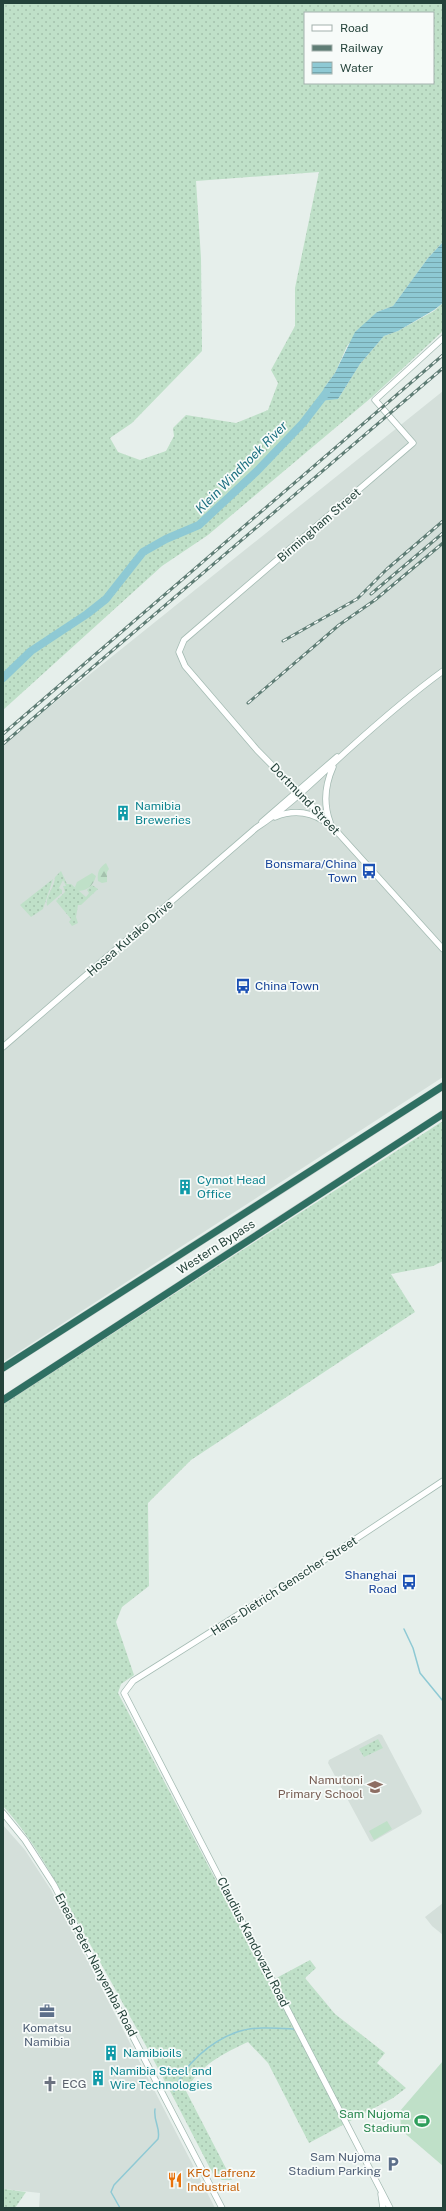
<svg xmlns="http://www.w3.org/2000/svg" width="446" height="2211" font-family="'Public Sans',sans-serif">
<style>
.built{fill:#d4dfda}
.grass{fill:url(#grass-dots);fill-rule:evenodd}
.forest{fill:url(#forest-firs)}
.garden{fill:#bfe0c8}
.water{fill:url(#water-rules)}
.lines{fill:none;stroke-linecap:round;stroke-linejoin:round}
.stream{stroke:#8ec9d4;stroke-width:1.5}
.river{stroke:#8ec9d4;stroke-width:8}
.secondary-casing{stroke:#a4bbb3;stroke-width:7}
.highway-casing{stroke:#c2cac8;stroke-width:8}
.secondary{stroke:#fff;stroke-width:5.5}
.highway{stroke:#2f6f62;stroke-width:7}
.rail-casing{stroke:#5f7d75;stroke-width:3}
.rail{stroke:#f7fbf9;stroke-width:1.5;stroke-dasharray:4.5;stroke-linecap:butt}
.labels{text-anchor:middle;stroke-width:3.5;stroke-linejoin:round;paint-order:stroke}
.street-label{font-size:12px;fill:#24423a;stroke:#f7fbf9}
.culture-label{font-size:12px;fill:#0d838f;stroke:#f7fbf9;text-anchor:start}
.transit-label{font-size:12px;fill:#164399;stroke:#f7fbf9;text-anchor:end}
.education-label{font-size:12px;fill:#785e54;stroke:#f7fbf9;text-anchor:end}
.service-label{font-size:12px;fill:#4e5e75;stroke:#f7fbf9}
.worship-label{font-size:12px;fill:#5b616d;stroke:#f7fbf9;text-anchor:start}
.leisure-label{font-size:12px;fill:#27864d;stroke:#f7fbf9;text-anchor:end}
.food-label{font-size:12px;fill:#c56008;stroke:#f7fbf9;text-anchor:start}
.water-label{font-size:13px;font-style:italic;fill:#1c6f80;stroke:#f7fbf9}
</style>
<defs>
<pattern id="grass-dots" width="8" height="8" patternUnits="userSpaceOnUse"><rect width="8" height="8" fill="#bfe0c8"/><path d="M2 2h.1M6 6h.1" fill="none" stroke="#a4c1ad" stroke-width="1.8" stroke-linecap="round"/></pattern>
<pattern id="forest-firs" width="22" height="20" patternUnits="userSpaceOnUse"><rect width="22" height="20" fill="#bfe0c8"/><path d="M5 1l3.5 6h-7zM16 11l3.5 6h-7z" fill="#a4c1ad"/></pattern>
<pattern id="water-rules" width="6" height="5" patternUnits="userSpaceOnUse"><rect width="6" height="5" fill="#8ec9d4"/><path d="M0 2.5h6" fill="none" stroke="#74a5ad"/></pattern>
</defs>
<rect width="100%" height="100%" fill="#e6efeb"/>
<path class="built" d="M 443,391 L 443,1077 L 3,1362 L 3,744 Z
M 379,1734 L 382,1735 L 422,1811 L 421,1814 L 372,1842 L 370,1841 L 328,1763 L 329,1760 Z
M 3,1825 L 25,1850 L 51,1890 L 215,2208 L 39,2208 L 40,2193 L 3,2189 Z
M 443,1903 L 443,1935 L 432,1926 L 425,1917 Z"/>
<path class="grass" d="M 3,3 L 443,3 L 443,242 L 428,258 L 393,306 L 377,312 L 347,346 L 335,373 L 324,388 L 338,399 L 360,364 L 384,336 L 398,331 L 434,311 L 443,303 L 443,331 L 372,397 L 208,535 L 162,566 L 3,710 ZM 305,13 L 433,13 L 433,83 L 305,83 ZM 319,172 L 295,288 L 295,326 L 271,370 L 278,383 L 268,410 L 236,423 L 186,415 L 173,428 L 174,436 L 166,451 L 140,460 L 118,452 L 110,438 L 132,423 L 202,351 L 201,258 L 196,181 Z
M 61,871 L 67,884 L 71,884 L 86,897 L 89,893 L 87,890 L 92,885 L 98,889 L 81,905 L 78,905 L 76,917 L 78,923 L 72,926 L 69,922 L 71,919 L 56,901 L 65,892 L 63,886 L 66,886 L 63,880 L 59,888 L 62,890 L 62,893 L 47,906 C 45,896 55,887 55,877 Z
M 53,879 L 43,909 L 31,917 L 20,905 Z
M 443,1121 L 443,1261 L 433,1266 L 391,1274 L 415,1312 L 191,1460 L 148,1503 L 149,1586 L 122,1607 L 116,1622 L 134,1675 L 121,1684 L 118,1693 L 269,1982 L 310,1960 L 316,1968 L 305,1978 L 335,2014 L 385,2053 L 377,2063 L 406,2088 L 393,2098 L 309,2143 L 268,2063 L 248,2042 C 224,2053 198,2066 186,2091 L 232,2180 L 222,2180 L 213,2174 C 173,2096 133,2020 90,1944 C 63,1896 40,1847 3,1806 L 3,1404 Z
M 378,1739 L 383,1748 L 364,1757 L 359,1749 Z
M 3,2189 L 26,2192 L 15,2208 L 3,2208 Z"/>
<path class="forest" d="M 106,863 L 109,869 L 107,872 L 107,882 L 102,883 L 98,881 C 97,872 99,868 106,863 Z
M 92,873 L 96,876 C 93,887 86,891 77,891 L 75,887 L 77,882 Z"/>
<path class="garden" d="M 387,1821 L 392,1829 L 374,1840 L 369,1831 Z
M 443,2061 L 443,2166 L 401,2130 L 400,2111 Z"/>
<path class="water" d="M 443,242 L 443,303 L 434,310 L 398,331 L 384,336 L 360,364 L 338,399 L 319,401 L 324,388 L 335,373 L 355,332 L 377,312 L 393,306 L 428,258 Z"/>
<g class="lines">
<path class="stream" d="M 404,1629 L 413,1648 L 420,1673 L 443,1701
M 174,2091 C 183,2065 211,2041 237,2032 C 254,2026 277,2028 295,2029
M 120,2208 L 111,2192 L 114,2185 L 158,2139 C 161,2128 153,2121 155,2109"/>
<path class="river" d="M 3,678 L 31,651 L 87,614 L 106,599 L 143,552 L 166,539 L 199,525 L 257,471 L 303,423 L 326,393"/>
<g class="secondary-casing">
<path id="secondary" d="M 443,338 L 375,400 L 413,443 L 184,640 L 179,652 L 185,666 L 257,750 L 331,825 L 443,949
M 275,817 C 292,810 308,811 324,821
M 262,822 L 337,757
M 330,822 C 323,803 325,785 333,767
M 3,1047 L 256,828 C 290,806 319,776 349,749 C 379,722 410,695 443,671
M 3,1813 L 25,1840 L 54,1885 L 222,2208
M 381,2194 L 383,2208
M 390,2208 L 124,1693 L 133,1681 L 309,1570 L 443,1481"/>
</g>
<g class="highway-casing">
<path id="highway" d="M 3,1368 L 443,1086
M 3,1400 L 443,1114"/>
</g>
<use href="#secondary" class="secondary"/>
<use href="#highway" class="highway"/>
<g class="rail-casing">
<path id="rail" d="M 371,594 L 443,533
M 283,641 L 357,599 L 387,569 L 443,521
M 248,703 L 339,625 L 375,600 L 443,543
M 3,734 L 443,355
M 3,744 L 443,368"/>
</g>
<use href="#rail" class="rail"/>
</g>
<defs>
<g id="building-bare" transform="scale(1.2)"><path d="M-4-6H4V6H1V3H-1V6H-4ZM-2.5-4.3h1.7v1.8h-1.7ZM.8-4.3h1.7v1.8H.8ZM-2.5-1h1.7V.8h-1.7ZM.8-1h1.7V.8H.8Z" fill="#0f9aa8" stroke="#f7fbf9" stroke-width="2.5" paint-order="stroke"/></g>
<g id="bus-bare" transform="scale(1.2)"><path d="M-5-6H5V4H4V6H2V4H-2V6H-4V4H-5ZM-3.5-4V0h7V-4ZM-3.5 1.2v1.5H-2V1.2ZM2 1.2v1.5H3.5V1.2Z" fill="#1a4fb4" stroke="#f7fbf9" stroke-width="2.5" paint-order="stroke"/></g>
<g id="school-bare" transform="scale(1.2)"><path d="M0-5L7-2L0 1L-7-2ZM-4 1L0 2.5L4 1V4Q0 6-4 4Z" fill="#8d6e63" stroke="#f7fbf9" stroke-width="2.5" paint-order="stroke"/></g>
<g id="office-bare" transform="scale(1.2)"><path d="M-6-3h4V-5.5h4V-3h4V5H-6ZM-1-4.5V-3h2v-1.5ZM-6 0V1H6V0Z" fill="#5c6f8a" stroke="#f7fbf9" stroke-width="2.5" paint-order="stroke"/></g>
<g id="church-bare" transform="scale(1.2)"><path d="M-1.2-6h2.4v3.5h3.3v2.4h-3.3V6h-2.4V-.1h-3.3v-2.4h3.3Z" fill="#6b7280" stroke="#f7fbf9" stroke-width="2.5" paint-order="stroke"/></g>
<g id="stadium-bare" transform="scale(1.2)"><path d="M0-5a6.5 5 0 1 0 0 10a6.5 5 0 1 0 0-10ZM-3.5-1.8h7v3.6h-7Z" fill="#2e9e5b" stroke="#f7fbf9" stroke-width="2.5" paint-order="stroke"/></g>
<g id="parking-bare" transform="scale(1.2)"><path d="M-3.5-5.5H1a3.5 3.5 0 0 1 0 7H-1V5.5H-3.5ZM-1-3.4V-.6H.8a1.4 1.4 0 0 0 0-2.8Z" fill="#5c6f8a" stroke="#f7fbf9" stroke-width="2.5" paint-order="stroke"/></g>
<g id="restaurant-bare" transform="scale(1.2)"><path d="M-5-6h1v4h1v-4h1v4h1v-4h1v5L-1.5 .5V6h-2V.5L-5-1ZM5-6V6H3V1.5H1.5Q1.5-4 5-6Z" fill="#e8710a" stroke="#f7fbf9" stroke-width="2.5" paint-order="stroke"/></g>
</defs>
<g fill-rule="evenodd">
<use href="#building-bare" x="123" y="813"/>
<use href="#bus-bare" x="369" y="871"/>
<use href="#bus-bare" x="243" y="986"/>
<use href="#building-bare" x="185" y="1187"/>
<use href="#bus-bare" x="409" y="1582"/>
<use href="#school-bare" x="375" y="1787"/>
<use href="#office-bare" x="47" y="2011"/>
<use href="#building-bare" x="111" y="2053"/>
<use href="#building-bare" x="98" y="2078"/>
<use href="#church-bare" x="50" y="2084"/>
<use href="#stadium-bare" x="422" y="2121"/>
<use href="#parking-bare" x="393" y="2164"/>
<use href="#restaurant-bare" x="175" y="2180"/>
</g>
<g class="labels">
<g class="street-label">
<text transform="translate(319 525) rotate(-41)" y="4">Birmingham Street</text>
<text transform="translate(305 799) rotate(46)" y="4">Dortmund Street</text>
<text transform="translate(130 938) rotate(-41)" y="4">Hosea Kutako Drive</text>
<text transform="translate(216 1247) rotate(-33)" y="4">Western Bypass</text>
<text transform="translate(284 1586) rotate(-33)" y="4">Hans-Dietrich Genscher Street</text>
<text transform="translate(253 1942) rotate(63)" y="4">Claudius Kandovazu Road</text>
<text transform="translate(96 1965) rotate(62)" y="4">Eneas Peter Nanyemba Road</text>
</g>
<g class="culture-label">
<text x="135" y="810">Namibia<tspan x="135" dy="14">Breweries</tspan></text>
<text x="197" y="1184">Cymot Head<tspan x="197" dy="14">Office</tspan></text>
<text x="123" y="2057">Namibioils</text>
<text x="110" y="2075">Namibia Steel and<tspan x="110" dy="14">Wire Technologies</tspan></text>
</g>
<g class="transit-label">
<text x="357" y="868">Bonsmara/China<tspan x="357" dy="14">Town</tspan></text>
<text x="255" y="990" text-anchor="start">China Town</text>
<text x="397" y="1579">Shanghai<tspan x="397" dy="14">Road</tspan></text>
</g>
<g class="education-label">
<text x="363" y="1784">Namutoni<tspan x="363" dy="14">Primary School</tspan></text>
</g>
<g class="service-label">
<text x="47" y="2032">Komatsu<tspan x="47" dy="14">Namibia</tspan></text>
<text x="381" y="2161" text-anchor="end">Sam Nujoma<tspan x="381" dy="14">Stadium Parking</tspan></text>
</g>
<g class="worship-label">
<text x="62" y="2088">ECG</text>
</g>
<g class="leisure-label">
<text x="410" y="2118">Sam Nujoma<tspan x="410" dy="14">Stadium</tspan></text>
</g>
<g class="food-label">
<text x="187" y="2177">KFC Lafrenz<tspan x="187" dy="14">Industrial</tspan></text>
</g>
<g class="water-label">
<text transform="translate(241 467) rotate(-45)" y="5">Klein Windhoek River</text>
</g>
</g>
<rect width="446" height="2211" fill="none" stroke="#24423a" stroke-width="8"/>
<rect x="304" y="12" width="130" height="72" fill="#f7fbf9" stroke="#a3b1ad"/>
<rect x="312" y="25" width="20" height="6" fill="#ffffff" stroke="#a3b1ad"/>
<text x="340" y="32" font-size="12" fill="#24423a">Road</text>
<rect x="312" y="45" width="20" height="6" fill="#5f7d75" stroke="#a3b1ad"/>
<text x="340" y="52" font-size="12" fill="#24423a">Railway</text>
<rect x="312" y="62" width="20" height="12" fill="url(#water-rules)" stroke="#a3b1ad"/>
<text x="340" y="72" font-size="12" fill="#24423a">Water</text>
</svg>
